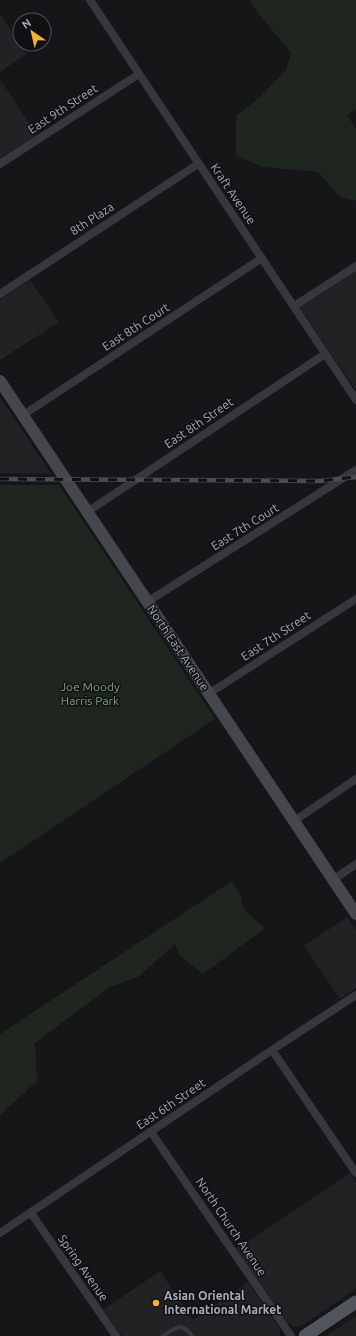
<svg xmlns="http://www.w3.org/2000/svg" width="356" height="1336" font-family="Ubuntu,sans-serif">
<style>
.built{fill:#222225}
.green{fill:#1e261f}
.lines{fill:none;stroke-linecap:round;stroke-linejoin:round}
.service{stroke:#37383d;stroke-width:4}
.minor{stroke:#37383d;stroke-width:8}
.secondary{stroke:#45474d;stroke-width:12}
.primary{stroke:#53555c;stroke-width:13}
.rail-casing{stroke:#4a4c52;stroke-width:4.5}
.rail{stroke:#111113;stroke-width:3;stroke-dasharray:9;stroke-linecap:butt}
.poi-dot{fill:#f2b134;stroke:#111113;stroke-width:1.5}
.labels{text-anchor:middle;stroke-width:3;stroke-linejoin:round;paint-order:stroke}
.street-label{font-size:12px;fill:#a8adb8;stroke:#111113}
.park-label{font-size:12px;fill:#7fa381;stroke:#111113}
.poi-label{font-size:12px;font-weight:bold;fill:#a8adb8;stroke:#111113;text-anchor:start}
</style>
<rect width="100%" height="100%" fill="#161618"/>
<path class="built" d="M 0,14 L 26,54 L 0,72 Z
M 0,79 L 37,136 L 0,160 Z
M 356,270 L 356,390 L 329,351 L 299,306 Z
M 30,280 L 59,322 L 0,360 L 0,299 Z
M 0,397 L 51,474 L 0,473 Z
M 347,917 L 356,930 L 356,988 L 340,999 L 304,946 Z
M 350,1173 L 356,1182 L 356,1289 L 301,1326 L 294,1327 L 286,1321 L 236,1249 Z
M 160,1271 L 193,1320 L 248,1282 L 280,1329 L 280,1336 L 122,1336 L 103,1310 Z
M 356,1316 L 356,1336 L 326,1336 Z"/>
<path class="green" d="M 250,0 L 356,0 L 356,109 L 347,115 L 356,129 L 356,201 L 340,197 L 318,172 L 262,167 L 236,155 L 236,116 L 260,97 L 286,70 L 291,53 L 259,14 Z
M 0,485 L 59,485 L 215,719 L 0,863 Z
M 232,881 L 241,896 L 244,910 L 265,928 L 203,974 L 180,956 L 175,944 L 138,977 L 110,987 L 35,1043 L 37,1081 L 0,1115 L 0,1034 Z"/>
<g class="lines">
<path class="service" d="M 163,1336 C 175,1328 181,1321 192,1336"/>
<path class="minor" d="M 90,0 L 356,400
M 0,164 L 139,74
M 0,294 L 198,164
M 294,306 L 356,266
M 23,415 L 262,258
M 87,512 L 325,354
M 147,602 L 356,470
M 208,694 L 356,599
M 294,821 L 356,779
M 333,880 L 356,864
M 272,1050 L 356,1173
M 151,1132 L 291,1336
M 31,1213 L 116,1336
M 0,1233 L 272,1050 L 356,995"/>
<path class="secondary" d="M 0,381 L 356,914"/>
<path class="primary" d="M 305,1336 L 356,1302"/>
<g class="rail-casing">
<path id="rail" d="M 0,479 L 320,481 L 356,477"/>
</g>
<use href="#rail" class="rail"/>
</g>
<circle class="poi-dot" cx="156" cy="1303" r="4"/>
<g class="labels">
<g class="street-label">
<text transform="translate(63 109) rotate(-33)" y="4">East 9th Street</text>
<text transform="translate(233 194) rotate(56)" y="4">Kraft Avenue</text>
<text transform="translate(92 219) rotate(-33)" y="4">8th Plaza</text>
<text transform="translate(136 327) rotate(-33)" y="4">East 8th Court</text>
<text transform="translate(199 423) rotate(-34)" y="4">East 8th Street</text>
<text transform="translate(245 527) rotate(-32)" y="4">East 7th Court</text>
<text transform="translate(276 636) rotate(-33)" y="4">East 7th Street</text>
<text transform="translate(178 648) rotate(56)" y="4">North East Avenue</text>
<text transform="translate(171 1104) rotate(-34)" y="4">East 6th Street</text>
<text transform="translate(231 1227) rotate(56)" y="4">North Church Avenue</text>
<text transform="translate(83 1268) rotate(55)" y="4">Spring Avenue</text>
</g>
<g class="park-label">
<text x="90" y="691">Joe Moody<tspan x="90" dy="14">Harris Park</tspan></text>
</g>
<g class="poi-label">
<text x="164" y="1300">Asian Oriental<tspan x="164" dy="14">International Market</tspan></text>
</g>
</g>
<g transform="translate(32 32) rotate(326)"><circle r="19" fill="#111113" stroke="#4d4f55"/>
<path d="M0-3L7 15L0 10L-7 15Z" fill="#f2b134"/>
<text y="-6" font-size="11" font-weight="bold" text-anchor="middle" fill="#a8adb8">N</text>
</g>
</svg>
